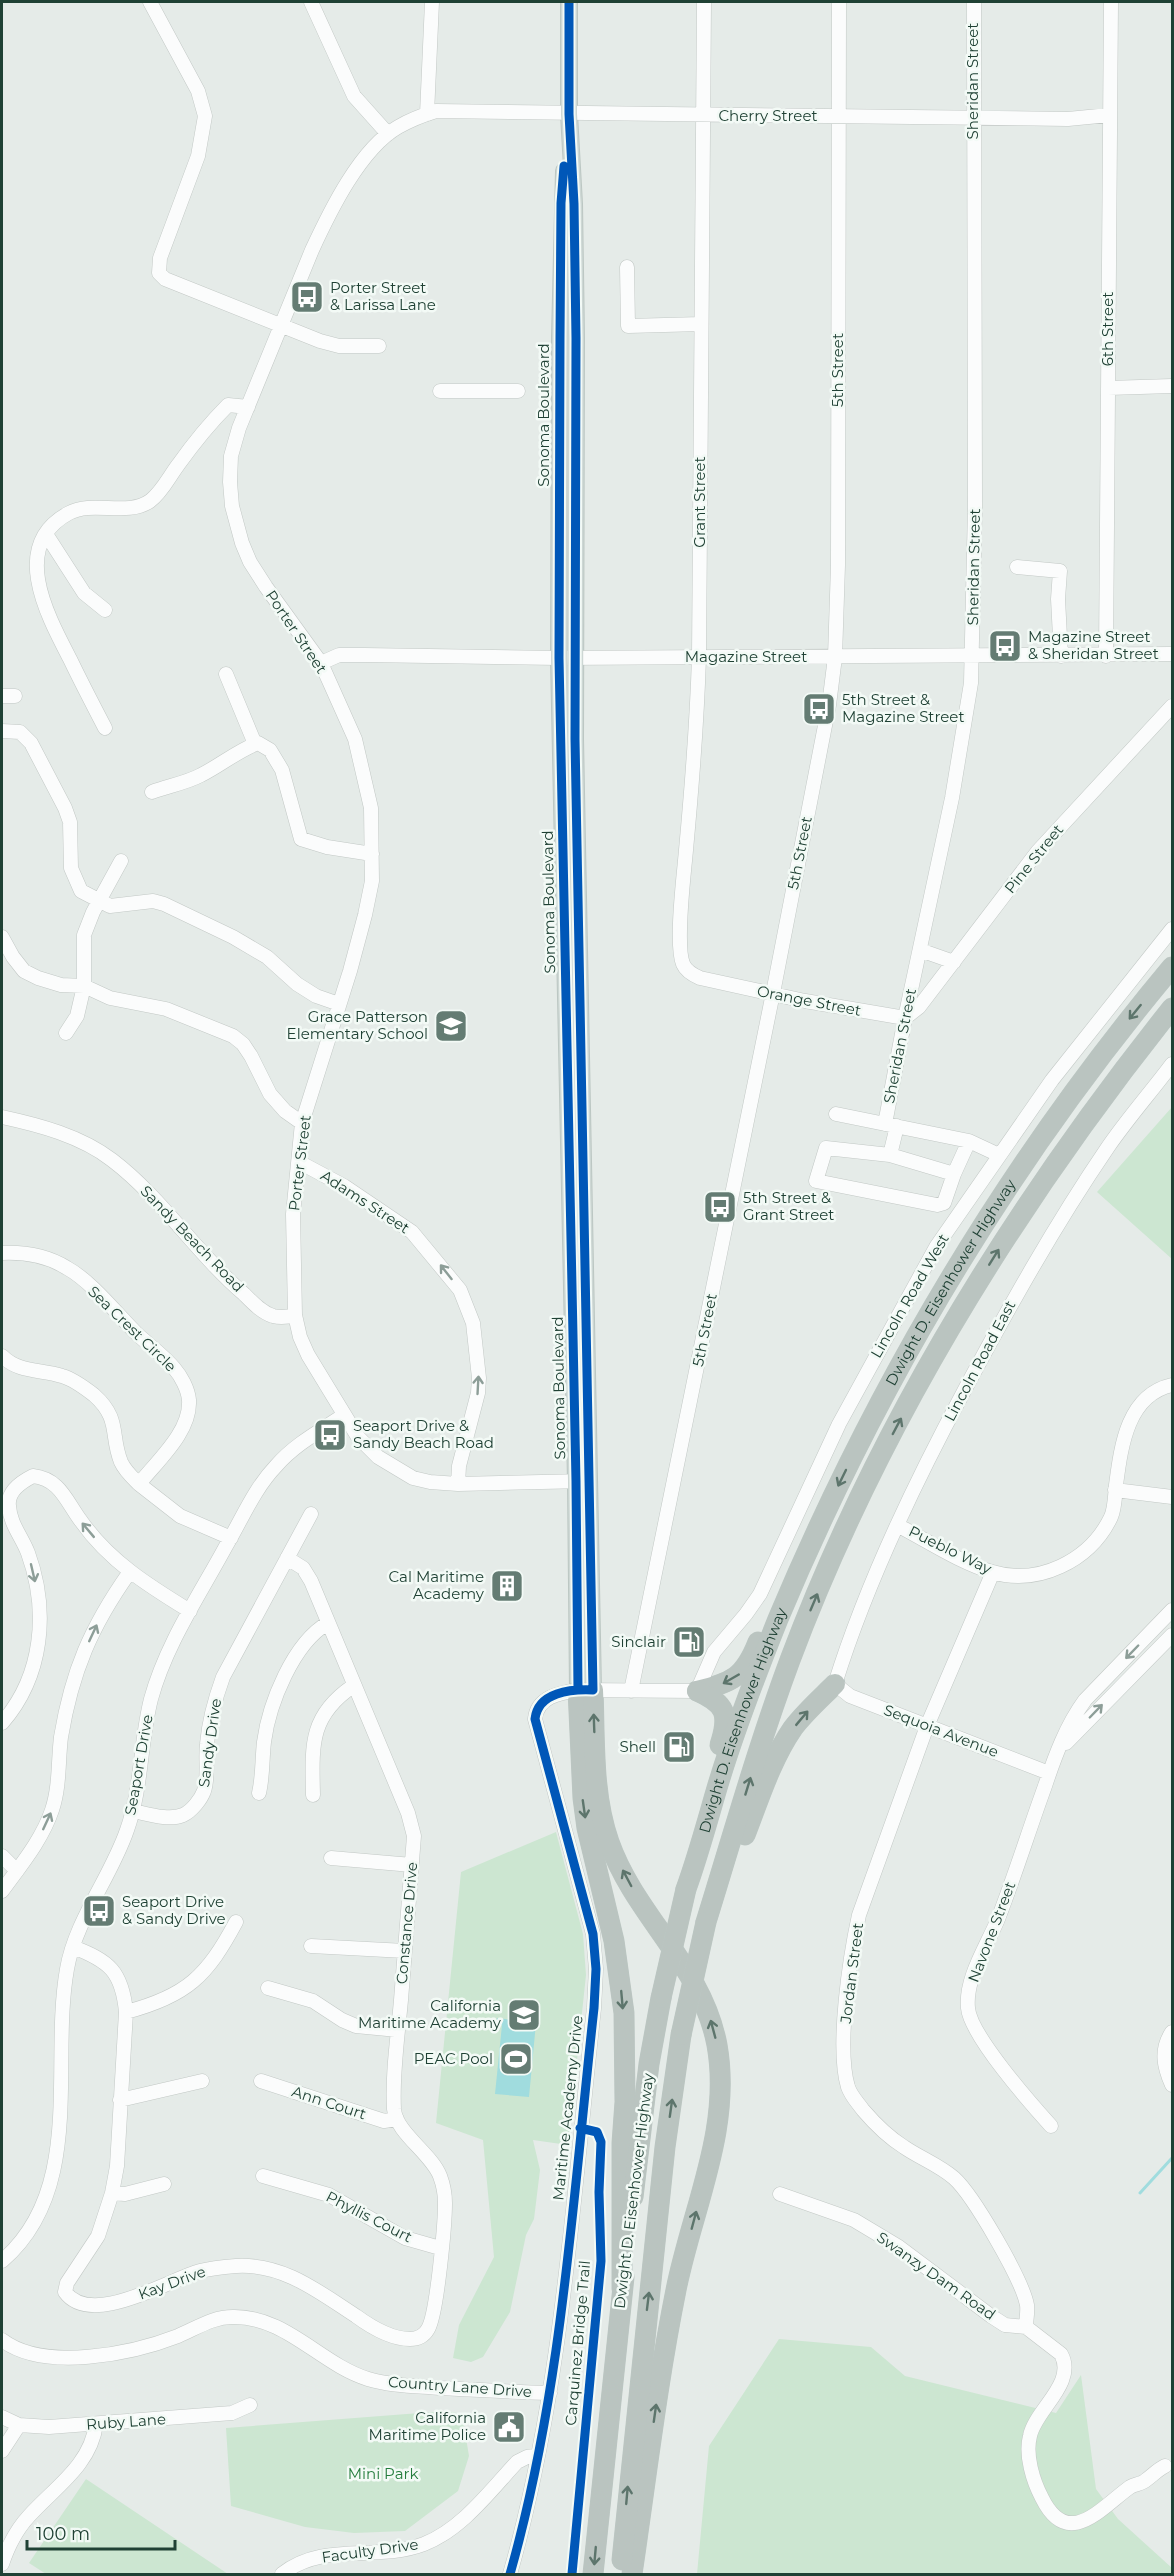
<svg xmlns="http://www.w3.org/2000/svg" width="1174" height="2576" font-family="Montserrat,sans-serif">
<style>
.green{fill:#cce6d1}
.water{fill:#a0dcde}
.lines{fill:none;stroke-linecap:round;stroke-linejoin:round}
.stream{stroke:#a0dcde;stroke-width:3}
.minor-casing{stroke:#c2c8c5;stroke-width:15}
.major-casing{stroke:#bcc7c3;stroke-width:18}
.highway-casing{stroke:#bcc7c3;stroke-width:21}
.minor{stroke:#fbfcfc;stroke-width:14}
.major{stroke:#cdd7d4;stroke-width:16}
.highway{stroke:#bac4c0;stroke-width:20}
.highway-bridge-casing{stroke:#bcc7c3;stroke-width:21;stroke-linecap:butt}
.highway-bridge{stroke:#bac4c0;stroke-width:20}
.cycleway-casing{stroke:#f3faf6;stroke-width:13}
.cycleway{stroke:#0057b8;stroke-width:9}
.oneway{stroke:#5d756c}
.oneway2{stroke:#8d9e98}
.labels{text-anchor:middle;stroke-width:5;stroke-linejoin:round;paint-order:stroke}
.street-label{font-size:15px;fill:#1f4134;stroke:#f3faf6}
.poi-label{font-size:15px;fill:#1f4134;stroke:#f3faf6;text-anchor:end}
.park-label{font-size:15px;fill:#247d3d;stroke:#f3faf6}
</style>
<rect width="100%" height="100%" fill="#e5ebe8"/>
<path class="green" d="M 1172,1107 L 1172,1259 L 1097,1192 Z
M 556,1832 L 583,1934 L 586,1975 L 568,2145 L 533,2140 L 540,2170 L 534,2219 L 526,2235 L 510,2312 L 483,2357 L 471,2362 L 453,2358 L 459,2325 L 494,2257 L 483,2140 L 436,2123 L 461,1872 Z
M 779,2339 L 871,2347 L 905,2376 L 1056,2413 L 1081,2375 L 1096,2489 L 1118,2519 L 1172,2568 L 1172,2574 L 697,2574 L 709,2446 Z
M 446,2411 L 462,2414 L 469,2456 L 458,2491 L 405,2531 L 354,2533 L 305,2527 L 231,2506 L 226,2428 Z
M 86,2479 L 228,2574 L 46,2574 L 29,2563 Z"/>
<path class="water" d="M 497,2018 L 536,2023 L 529,2097 L 495,2094 L 502,2025 L 496,2024 Z"/>
<g class="lines">
<path class="stream" d="M 1140,2193 L 1172,2158"/>
<g class="minor-casing">
<path id="minor" d="M 150,2 L 198,91 L 205,116 L 198,156 L 160,258 L 159,273 L 165,279 L 320,341 L 339,346 L 379,346
M 311,2 L 354,96 L 388,134
M 704,2 L 699,657 C 697,722 692,785 686,850 C 684,874 675,944 683,964 C 686,971 693,975 700,978 L 805,1001 L 905,1018 L 919,1007 L 1038,851 L 1172,706
M 427,114 L 432,2
M 627,267 L 628,326 L 701,324
M 1108,388 L 1172,386
M 440,391 L 518,391
M 46,534 L 84,593 L 105,610
M 1017,567 L 1060,571 L 1058,599 L 1061,656
M 1106,656 L 1111,2
M 321,663 L 339,655 L 364,655 L 559,658 L 1172,654
M 226,674 L 255,744
M 2,696 L 15,696
M 105,728 C 93,705 81,682 70,659 C 47,615 9,545 69,513 C 93,500 127,517 150,501 C 162,492 169,477 178,465 C 193,444 209,424 228,405 L 248,407
M 2,731 L 20,732 L 31,743 L 65,808 L 70,822 L 71,868 L 81,891 L 110,906 L 153,901 L 164,904 L 233,937 L 267,957 L 297,984 L 316,996 L 339,1004
M 152,792 C 168,786 186,783 201,775 C 221,765 237,751 258,743 L 270,750 L 282,770 L 301,839 L 327,847 L 372,854
M 2,937 L 13,957 L 24,971 L 38,978 L 61,985 L 84,986 L 110,998 L 166,1009 L 233,1036 L 243,1044 L 251,1056 L 270,1094 L 285,1111 L 302,1123
M 920,950 L 954,962
M 66,1033 L 77,1016 L 84,986 L 84,935 L 93,912 L 121,861
M 836,1114 L 969,1141 L 999,1155
M 2,1117 C 39,1125 81,1136 112,1160 C 162,1198 196,1253 244,1294 C 252,1302 261,1312 273,1316 C 281,1318 288,1317 295,1315
M 885,1124 L 905,1018 L 952,798 L 971,683 L 975,508 L 974,2
M 890,1155 L 897,1126
M 299,1162 L 344,1186 L 412,1232 L 460,1290 L 473,1323 L 479,1378 L 478,1393 L 459,1466 L 458,1484
M 954,1174 L 944,1203 L 937,1205 L 816,1181 L 826,1148 L 890,1155 L 954,1174 L 969,1141
M 2,1253 C 25,1252 46,1255 67,1268 C 91,1281 117,1314 137,1334 C 149,1345 163,1355 174,1368 C 181,1376 188,1389 189,1400 C 191,1432 157,1461 139,1484 C 132,1477 125,1471 121,1462 C 110,1435 121,1419 94,1395 C 85,1388 73,1379 62,1376 C 40,1369 19,1373 2,1356
M 586,1481 L 458,1484 L 430,1482 L 413,1478 L 378,1457 L 358,1437 L 308,1355 L 300,1337 L 295,1315 L 293,1214 L 302,1123 L 350,971 L 365,915 L 372,881 L 371,808 L 355,739 L 321,663 L 266,587 L 250,562 L 242,543 L 232,506 L 230,482 L 231,456 L 239,428 L 312,250 C 330,211 360,149 398,127 C 410,120 423,115 436,111 L 1068,119 L 1109,115
M 139,1484 L 180,1516 L 231,1538
M 1115,1490 L 1172,1497
M 897,1525 C 928,1541 959,1562 992,1572 C 1038,1586 1090,1561 1111,1517 C 1115,1508 1115,1495 1116,1485 C 1121,1447 1127,1395 1172,1385
M 993,1572 L 927,1726 L 859,1915 C 850,1956 836,2047 848,2087 C 851,2096 858,2103 863,2110 C 875,2124 888,2137 904,2147 C 920,2158 939,2165 954,2178 C 973,2195 1022,2279 1027,2305 C 1028,2312 1026,2320 1026,2327
M 631,1691 L 773,993 L 829,705 L 835,657 L 838,565 L 839,2
M 2,1723 C 43,1676 49,1611 28,1553 C 22,1537 10,1524 9,1506 C 7,1491 21,1482 33,1476 C 60,1479 66,1501 81,1521 C 109,1561 149,1586 190,1611
M 1066,1743 L 1172,1635
M 1049,1773 L 850,1696 L 835,1684 C 866,1584 913,1486 963,1393 C 1008,1309 1054,1226 1108,1147 C 1128,1118 1151,1092 1172,1064
M 259,1793 C 263,1776 262,1759 264,1742 C 269,1704 293,1643 328,1623
M 313,1795 C 312,1746 309,1716 353,1686
M 133,1811 C 148,1814 169,1821 183,1815 C 192,1811 201,1799 204,1791 C 209,1776 205,1760 207,1744 C 209,1721 215,1699 223,1677 L 311,1514
M 2,1856 L 17,1871
M 331,1858 L 412,1865
M 2,1891 C 20,1866 42,1840 52,1810 C 60,1786 58,1761 61,1737 C 72,1671 91,1627 129,1573
M 311,1946 L 405,1951
M 73,1947 C 109,1961 122,1971 126,2012 L 117,2166 L 112,2193 L 98,2236 L 67,2283 L 65,2292 C 91,2328 168,2280 200,2271 C 212,2268 224,2267 236,2266 C 283,2263 319,2292 356,2316 C 371,2327 390,2339 410,2339 C 418,2339 424,2336 428,2329 C 437,2314 445,2224 445,2203 C 445,2194 443,2184 440,2176 C 431,2153 396,2133 394,2109 C 392,2073 398,2035 401,2000 C 405,1945 410,1891 414,1836 L 408,1813 L 311,1581 L 303,1568 L 287,1558
M 268,1988 L 313,2001 L 342,2020 L 356,2026 L 398,2030
M 126,2012 C 187,1996 207,1976 236,1922
M 1172,2032 C 1160,2050 1164,2067 1172,2085
M 261,2081 L 384,2121 L 397,2119
M 120,2100 L 202,2081
M 1051,2126 C 1032,2105 970,2035 968,2008 C 965,1978 987,1946 998,1919 C 1015,1875 1029,1830 1045,1786 C 1055,1756 1066,1726 1085,1700 L 1172,1610
M 263,2176 L 329,2195 L 405,2238 L 440,2248
M 112,2193 L 125,2194 L 164,2184
M 780,2194 L 854,2220 L 899,2247 L 991,2316 L 1005,2325 L 1026,2327
M 2,2261 C 86,2189 50,2064 67,1969 C 75,1921 111,1877 127,1830 C 142,1788 140,1742 151,1699 C 166,1644 199,1596 226,1546 C 242,1519 254,1489 276,1466 C 295,1444 320,1431 344,1415
M 1026,2327 L 1061,2354 C 1077,2383 1035,2410 1030,2436 C 1025,2455 1033,2481 1042,2498 C 1068,2551 1102,2507 1130,2487 C 1135,2484 1142,2484 1146,2480 C 1153,2475 1157,2470 1165,2466
M 2,2340 C 44,2372 132,2354 178,2336 C 197,2328 212,2317 233,2317 C 286,2316 320,2364 368,2379 C 391,2386 416,2386 440,2388 C 477,2390 513,2392 550,2393
M 2,2417 L 19,2425 L 49,2427 L 232,2413 L 250,2405
M 2,2451 L 19,2425
M 2,2564 C 8,2546 16,2530 29,2516 C 54,2488 91,2465 96,2424
M 282,2574 C 324,2541 377,2562 424,2544 C 462,2529 490,2491 517,2462 L 527,2457 L 538,2456
M 510,2574 C 562,2391 573,2197 594,2008 L 596,1969 L 593,1934 L 535,1719 C 537,1697 559,1693 578,1690 L 697,1691 L 714,1652 L 746,1614 L 760,1594 L 839,1424 L 936,1247 L 1052,1080 L 1172,929"/>
</g>
<g class="major-casing">
<path id="major" d="M 569,2 L 569,114 L 574,204 L 576,338 L 575,739 L 593,1690
M 564,171 L 560,338 L 559,658 L 576,1481 L 578,1690"/>
</g>
<g class="highway-casing">
<g id="highway">
<path d="M 578,1690 L 583,1798 L 587,1828 L 614,1941 L 624,2013 L 625,2102 L 622,2143 L 622,2289"/>
<path d="M 593,1690 C 595,1740 592,1794 609,1842 C 635,1916 702,1965 717,2045 C 732,2129 692,2209 676,2290 C 657,2384 646,2480 632,2574"/>
<path d="M 697,1691 C 732,1682 744,1678 758,1642"/>
<path d="M 697,1691 C 726,1704 730,1714 720,1745"/>
<path d="M 745,1835 C 759,1799 771,1760 793,1728 C 805,1712 821,1698 835,1684"/>
<path id="s1" d="M 686,1889 C 698,1856 707,1822 717,1788 C 734,1731 756,1674 778,1619 C 877,1383 1008,1163 1172,967"/>
<path d="M 706,1922 C 733,1835 758,1746 790,1660 C 879,1423 1015,1205 1172,1008"/>
<path d="M 633,2197 L 649,2064 L 661,1998"/>
<path d="M 622,2560 L 665,2147 L 681,2035"/>
<path d="M 593,2574 L 624,2277"/>
</g>
</g>
<use href="#minor" class="minor"/>
<use href="#major" class="major"/>
<use href="#highway" class="highway"/>
<g class="highway-bridge-casing">
<path id="highway-bridge" d="M 661,1998 L 686,1889
M 681,2035 L 706,1922"/>
</g>
<use href="#highway-bridge" class="highway-bridge"/>
<g class="cycleway-casing">
<path id="cycleway" d="M 564,166 L 561,203 L 560,338 L 559,658 L 576,1481 L 578,1690
M 510,2574 C 562,2391 573,2197 594,2008 L 596,1969 L 593,1934 L 535,1719 C 538,1692 571,1689 593,1690 L 575,739 L 576,338 L 574,204 L 569,114 L 569,2
M 572,2574 L 601,2261 L 599,2192 L 601,2142 L 597,2132 L 580,2128"/>
</g>
<use href="#cycleway" class="cycleway"/>
</g>
<defs><path id="oneway-shaft" d="M-6 0H5M1.5-3L5.5 0L1.5 3" fill="none" stroke-width="1.6" stroke-linecap="round" stroke-linejoin="round" transform="scale(1.5)"/></defs>
<g class="oneway">
<use href="#oneway-shaft" transform="translate(1135 1012) rotate(129)"/>
<use href="#oneway-shaft" transform="translate(994 1257) rotate(-58)"/>
<use href="#oneway-shaft" transform="translate(897 1426) rotate(-62)"/>
<use href="#oneway-shaft" transform="translate(842 1478) rotate(116)"/>
<use href="#oneway-shaft" transform="translate(814 1602) rotate(-67)"/>
<use href="#oneway-shaft" transform="translate(731 1679) rotate(150)"/>
<use href="#oneway-shaft" transform="translate(802 1718) rotate(-50)"/>
<use href="#oneway-shaft" transform="translate(594 1723) rotate(-92)"/>
<use href="#oneway-shaft" transform="translate(748 1786) rotate(-73)"/>
<use href="#oneway-shaft" transform="translate(584 1809) rotate(82)"/>
<use href="#oneway-shaft" transform="translate(627 1878) rotate(-118)"/>
<use href="#oneway-shaft" transform="translate(622 2000) rotate(85)"/>
<use href="#oneway-shaft" transform="translate(713 2029) rotate(-105)"/>
<use href="#oneway-shaft" transform="translate(671 2108) rotate(-82)"/>
<use href="#oneway-shaft" transform="translate(694 2220) rotate(-75)"/>
<use href="#oneway-shaft" transform="translate(648 2301) rotate(-83)"/>
<use href="#oneway-shaft" transform="translate(655 2413) rotate(-82)"/>
<use href="#oneway-shaft" transform="translate(627 2495) rotate(-85)"/>
<use href="#oneway-shaft" transform="translate(595 2556) rotate(95)"/>
</g>
<g class="oneway2">
<use href="#oneway-shaft" transform="translate(446 1272) rotate(-128)"/>
<use href="#oneway-shaft" transform="translate(478 1385) rotate(-87)"/>
<use href="#oneway-shaft" transform="translate(88 1530) rotate(-130)"/>
<use href="#oneway-shaft" transform="translate(33 1573) rotate(77)"/>
<use href="#oneway-shaft" transform="translate(93 1633) rotate(-65)"/>
<use href="#oneway-shaft" transform="translate(1132 1652) rotate(134)"/>
<use href="#oneway-shaft" transform="translate(1096 1711) rotate(-46)"/>
<use href="#oneway-shaft" transform="translate(47 1821) rotate(-65)"/>
</g>
<defs>
<g id="bus-square" transform="scale(1.725)"><rect x="-9" y="-9" width="18" height="18" rx="4" fill="#647c73" stroke="#f3faf6"/><path d="M-5-6H5V4H4V6H2V4H-2V6H-4V4H-5ZM-3.5-4V0h7V-4ZM-3.5 1.2v1.5H-2V1.2ZM2 1.2v1.5H3.5V1.2Z" fill="#fff"/></g>
<g id="school-square" transform="scale(1.725)"><rect x="-9" y="-9" width="18" height="18" rx="4" fill="#647c73" stroke="#f3faf6"/><path d="M0-5L7-2L0 1L-7-2ZM-4 1L0 2.5L4 1V4Q0 6-4 4Z" fill="#fff"/></g>
<g id="building-square" transform="scale(1.725)"><rect x="-9" y="-9" width="18" height="18" rx="4" fill="#647c73" stroke="#f3faf6"/><path d="M-4-6H4V6H1V3H-1V6H-4ZM-2.5-4.3h1.7v1.8h-1.7ZM.8-4.3h1.7v1.8H.8ZM-2.5-1h1.7V.8h-1.7ZM.8-1h1.7V.8H.8Z" fill="#fff"/></g>
<g id="fuel-square" transform="scale(1.725)"><rect x="-9" y="-9" width="18" height="18" rx="4" fill="#647c73" stroke="#f3faf6"/><path d="M-5.5-6h7V0h2V4h1.3V-2.5L3-4.5l.8-.8L6-3V5H2.5V1h-1V6h-7ZM-4.2-4.7v3.2H.2V-4.7Z" fill="#fff"/></g>
<g id="university-square" transform="scale(1.725)"><rect x="-9" y="-9" width="18" height="18" rx="4" fill="#647c73" stroke="#f3faf6"/><path d="M0-5L7-2L0 1L-7-2ZM-4 1L0 2.5L4 1V4Q0 6-4 4Z" fill="#fff"/></g>
<g id="stadium-square" transform="scale(1.725)"><rect x="-9" y="-9" width="18" height="18" rx="4" fill="#647c73" stroke="#f3faf6"/><path d="M0-5a6.5 5 0 1 0 0 10a6.5 5 0 1 0 0-10ZM-3.5-1.8h7v3.6h-7Z" fill="#fff"/></g>
<g id="civic-square" transform="scale(1.725)"><rect x="-9" y="-9" width="18" height="18" rx="4" fill="#647c73" stroke="#f3faf6"/><path d="M-.6-6.5H3V-4.5H.6V-3L4-1V1h2V6H-6V1h2V-1L-.6-3ZM-1.2 2.5V6h2.4V2.5Z" fill="#fff"/></g>
</defs>
<g fill-rule="evenodd">
<use href="#bus-square" x="307" y="297"/>
<use href="#bus-square" x="1005" y="646"/>
<use href="#bus-square" x="819" y="709"/>
<use href="#school-square" x="451" y="1026"/>
<use href="#bus-square" x="720" y="1207"/>
<use href="#bus-square" x="330" y="1435"/>
<use href="#building-square" x="507" y="1586"/>
<use href="#fuel-square" x="689" y="1642"/>
<use href="#fuel-square" x="679" y="1747"/>
<use href="#bus-square" x="99" y="1911"/>
<use href="#university-square" x="524" y="2015"/>
<use href="#stadium-square" x="516" y="2059"/>
<use href="#civic-square" x="509" y="2427"/>
</g>
<g class="labels">
<g class="street-label">
<text transform="translate(973 81) rotate(-90)" y="5">Sheridan Street</text>
<text x="768" y="121">Cherry Street</text>
<text transform="translate(1108 329) rotate(-90)" y="5">6th Street</text>
<text transform="translate(838 370) rotate(-90)" y="5">5th Street</text>
<text transform="translate(544 415) rotate(-90)" y="5">Sonoma Boulevard</text>
<text transform="translate(700 502) rotate(-90)" y="5">Grant Street</text>
<text transform="translate(974 567) rotate(-89)" y="5">Sheridan Street</text>
<text transform="translate(296 632) rotate(56)" y="5">Porter Street</text>
<text x="746" y="662">Magazine Street</text>
<text transform="translate(800 853) rotate(-79)" y="5">5th Street</text>
<text transform="translate(1034 859) rotate(-51)" y="5">Pine Street</text>
<text transform="translate(549 902) rotate(-91)" y="5">Sonoma Boulevard</text>
<text transform="translate(809 1001) rotate(11)" y="5">Orange Street</text>
<text transform="translate(900 1046) rotate(-79)" y="5">Sheridan Street</text>
<text transform="translate(300 1163) rotate(-83)" y="5">Porter Street</text>
<text transform="translate(365 1202) rotate(33)" y="5">Adams Street</text>
<text transform="translate(192 1239) rotate(46)" y="5">Sandy Beach Road</text>
<text dy="5" stroke="none"><textPath href="#s1" startOffset="664">Dwight D. Eisenhower Highway</textPath></text>
<text transform="translate(910 1296) rotate(-60)" y="5">Lincoln Road West</text>
<text transform="translate(132 1329) rotate(44)" y="5">Sea Crest Circle</text>
<text transform="translate(705 1330) rotate(-79)" y="5">5th Street</text>
<text transform="translate(980 1361) rotate(-62)" y="5">Lincoln Road East</text>
<text transform="translate(559 1388) rotate(-91)" y="5">Sonoma Boulevard</text>
<text transform="translate(950 1550) rotate(26)" y="5">Pueblo Way</text>
<text dy="5" stroke="none"><textPath href="#s1" startOffset="178">Dwight D. Eisenhower Highway</textPath></text>
<text transform="translate(941 1731) rotate(21)" y="5">Sequoia Avenue</text>
<text transform="translate(210 1743) rotate(-82)" y="5">Sandy Drive</text>
<text transform="translate(139 1765) rotate(-80)" y="5">Seaport Drive</text>
<text transform="translate(407 1923) rotate(-85)" y="5">Constance Drive</text>
<text transform="translate(992 1932) rotate(-69)" y="5">Navone Street</text>
<text transform="translate(852 1973) rotate(-83)" y="5">Jordan Street</text>
<text transform="translate(329 2103) rotate(18)" y="5">Ann Court</text>
<text transform="translate(568 2108) rotate(-84)" y="5">Maritime Academy Drive</text>
<text transform="translate(634 2191) rotate(-83)" y="5">Dwight D. Eisenhower Highway</text>
<text transform="translate(369 2217) rotate(27)" y="5">Phyllis Court</text>
<text transform="translate(936 2276) rotate(35)" y="5">Swanzy Dam Road</text>
<text transform="translate(172 2283) rotate(-20)" y="5">Kay Drive</text>
<text transform="translate(578 2343) rotate(-85)" y="5">Carquinez Bridge Trail</text>
<text transform="translate(460 2387) rotate(4)" y="5">Country Lane Drive</text>
<text transform="translate(126 2422) rotate(-4)" y="5">Ruby Lane</text>
<text transform="translate(370 2551) rotate(-8)" y="5">Faculty Drive</text>
</g>
<g class="poi-label">
<text x="330" y="293" text-anchor="start">Porter Street<tspan x="330" dy="17">&amp; Larissa Lane</tspan></text>
<text x="1028" y="642" text-anchor="start">Magazine Street<tspan x="1028" dy="17">&amp; Sheridan Street</tspan></text>
<text x="842" y="705" text-anchor="start">5th Street &amp;<tspan x="842" dy="17">Magazine Street</tspan></text>
<text x="428" y="1022">Grace Patterson<tspan x="428" dy="17">Elementary School</tspan></text>
<text x="743" y="1203" text-anchor="start">5th Street &amp;<tspan x="743" dy="17">Grant Street</tspan></text>
<text x="353" y="1431" text-anchor="start">Seaport Drive &amp;<tspan x="353" dy="17">Sandy Beach Road</tspan></text>
<text x="484" y="1582">Cal Maritime<tspan x="484" dy="17">Academy</tspan></text>
<text x="666" y="1647">Sinclair</text>
<text x="656" y="1752">Shell</text>
<text x="122" y="1907" text-anchor="start">Seaport Drive<tspan x="122" dy="17">&amp; Sandy Drive</tspan></text>
<text x="501" y="2011">California<tspan x="501" dy="17">Maritime Academy</tspan></text>
<text x="493" y="2064">PEAC Pool</text>
<text x="486" y="2423">California<tspan x="486" dy="17">Maritime Police</tspan></text>
</g>
<g class="park-label">
<text x="383" y="2479">Mini Park</text>
</g>
</g>
<rect width="1174" height="2576" fill="none" stroke="#1f4134" stroke-width="6"/>
<path d="M27 2540v9h148v-9" fill="none" stroke="#1f4134" stroke-width="3"/>
<text x="36" y="2540" font-size="18" fill="#1f4134" stroke="#f3faf6" stroke-width="4.5" paint-order="stroke">100 m</text>
</svg>
